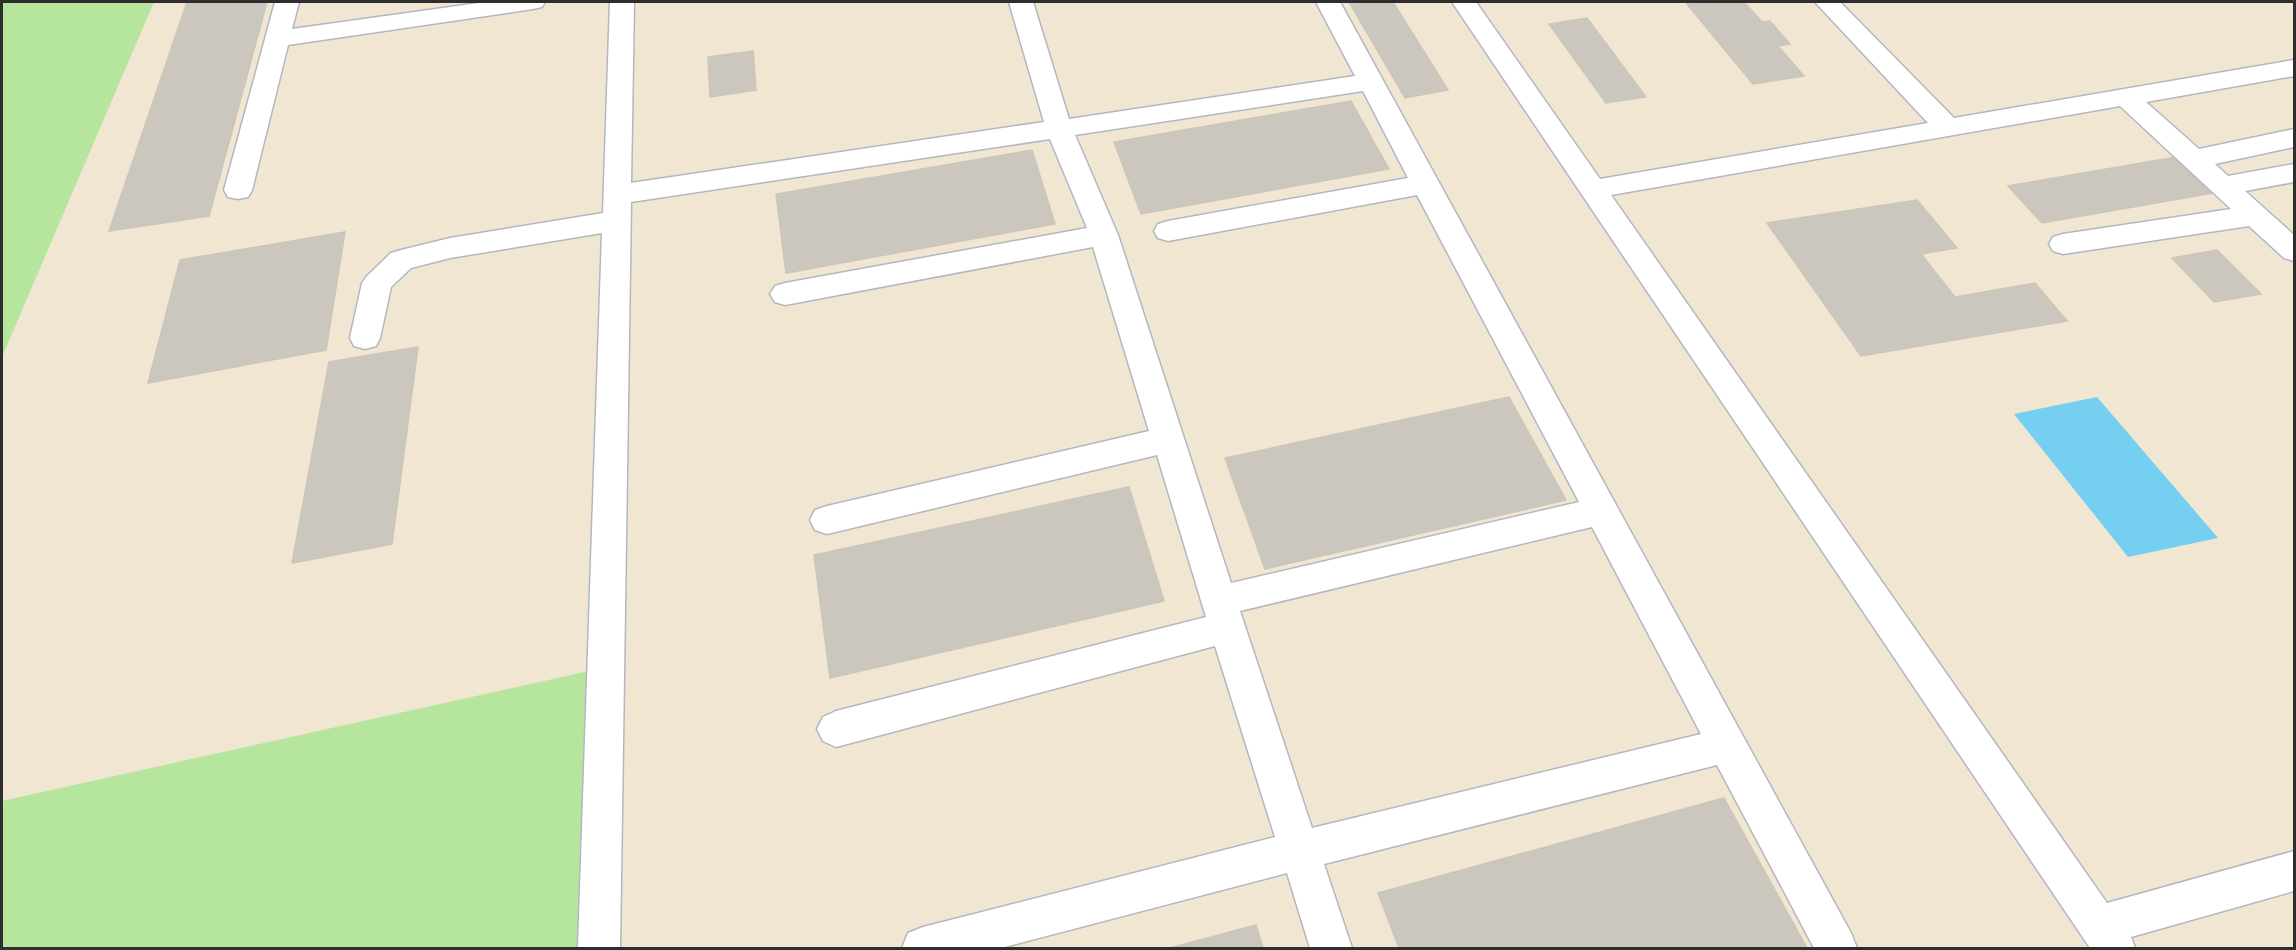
<svg xmlns="http://www.w3.org/2000/svg" width="2296" height="950" font-family="Raleway,sans-serif">
<style>
.education{fill:#f0e6d1}
.green{fill:#b6e59e}
.water{fill:#75cff0}
.building{fill:#cbc7bf;stroke:#cbc5ba;stroke-width:1.5}
.lines{fill:none;stroke-linecap:round;stroke-linejoin:round}
.minor-casing{stroke:#b4b7c1;stroke-width:3}
.minor{fill:#fff;fill-rule:evenodd}
</style>
<rect width="100%" height="100%" fill="#efe9e1"/>
<path class="education" d="M 2,2 L 2294,2 L 2294,948 L 2,948 Z"/>
<path class="green" d="M 2,2 L 154,2 L 2,357 Z
M 589,671 L 579,948 L 2,948 L 2,801 Z"/>
<path class="water" d="M 2097,397 L 2218,538 L 2128,557 L 2014,414 Z"/>
<path class="building" d="M 187,2 L 267,2 L 209,216 L 109,231 Z
M 1349,2 L 1393,2 L 1448,90 L 1405,98 Z
M 1698,2 L 1744,2 L 1762,22 L 1770,21 L 1790,44 L 1778,46 L 1804,76 L 1753,84 L 1686,3 Z
M 1587,18 L 1646,97 L 1606,103 L 1549,24 Z
M 753,51 L 756,90 L 710,97 L 708,57 Z
M 1351,101 L 1389,169 L 1141,214 L 1114,142 Z
M 1032,150 L 1055,224 L 786,273 L 776,194 Z
M 2176,157 L 2213,193 L 2042,223 L 2008,186 Z
M 1917,200 L 1957,248 L 1921,254 L 1955,297 L 2035,283 L 2067,321 L 1861,356 L 1767,223 Z
M 345,232 L 326,350 L 148,383 L 180,260 Z
M 2217,250 L 2261,294 L 2214,302 L 2172,258 Z
M 418,347 L 392,544 L 292,563 L 329,362 Z
M 1509,397 L 1566,500 L 1265,569 L 1225,458 Z
M 1129,487 L 1164,601 L 830,678 L 814,555 Z
M 1724,798 L 1807,948 L 1399,948 L 1378,893 Z
M 1256,925 L 1263,948 L 1170,948 Z"/>
<g class="lines">
<g class="minor-casing">
<path id="minor" d="M 275,2 L 299,2 L 292,29 L 486,2 L 545,2 L 542,7 L 533,9 L 288,45 L 252,190 L 248,197 L 238,199 L 228,197 L 224,190 Z
M 610,2 L 634,2 L 631,183 L 1044,122 L 1009,2 L 1033,2 L 1069,119 L 1355,76 L 1316,2 L 1340,2 L 1851,933 L 1857,948 L 1814,948 L 1717,765 L 1324,864 L 1352,948 L 1310,948 L 1287,873 L 1001,948 L 902,948 L 908,933 L 923,927 L 1275,837 L 1215,646 L 836,747 L 823,741 L 817,729 L 823,717 L 836,711 L 1206,617 L 1157,455 L 827,534 L 815,530 L 810,520 L 815,510 L 827,506 L 1149,431 L 1093,247 L 785,305 L 775,302 L 770,294 L 775,286 L 785,283 L 1087,228 L 1050,139 L 631,202 L 620,948 L 578,948 L 602,233 L 450,258 L 411,268 L 391,287 L 380,338 L 376,346 L 365,349 L 354,346 L 350,338 L 362,283 L 367,276 L 391,253 L 401,250 L 450,238 L 603,213 ZM 1363,91 L 1408,178 L 1168,221 L 1158,224 L 1154,231 L 1158,238 L 1168,241 L 1417,195 L 1579,502 L 1231,583 L 1118,235 L 1075,135 ZM 1592,527 L 1701,734 L 1312,828 L 1240,611 Z
M 1452,2 L 1476,2 L 1600,179 L 1928,123 L 1815,2 L 1840,2 L 1954,118 L 2294,60 L 2294,76 L 2146,102 L 2199,149 L 2294,129 L 2294,147 L 2215,164 L 2228,176 L 2294,164 L 2294,182 L 2245,191 L 2294,235 L 2294,261 L 2284,258 L 2249,226 L 2063,254 L 2053,251 L 2049,244 L 2053,237 L 2063,234 L 2231,209 L 2120,106 L 1611,195 L 2107,903 L 2294,851 L 2294,891 L 2131,937 L 2135,948 L 2090,948 Z"/>
</g>
<use href="#minor" class="minor"/>
</g>
<rect width="2296" height="950" fill="none" stroke="#2e2e2e" stroke-width="6"/>
</svg>
